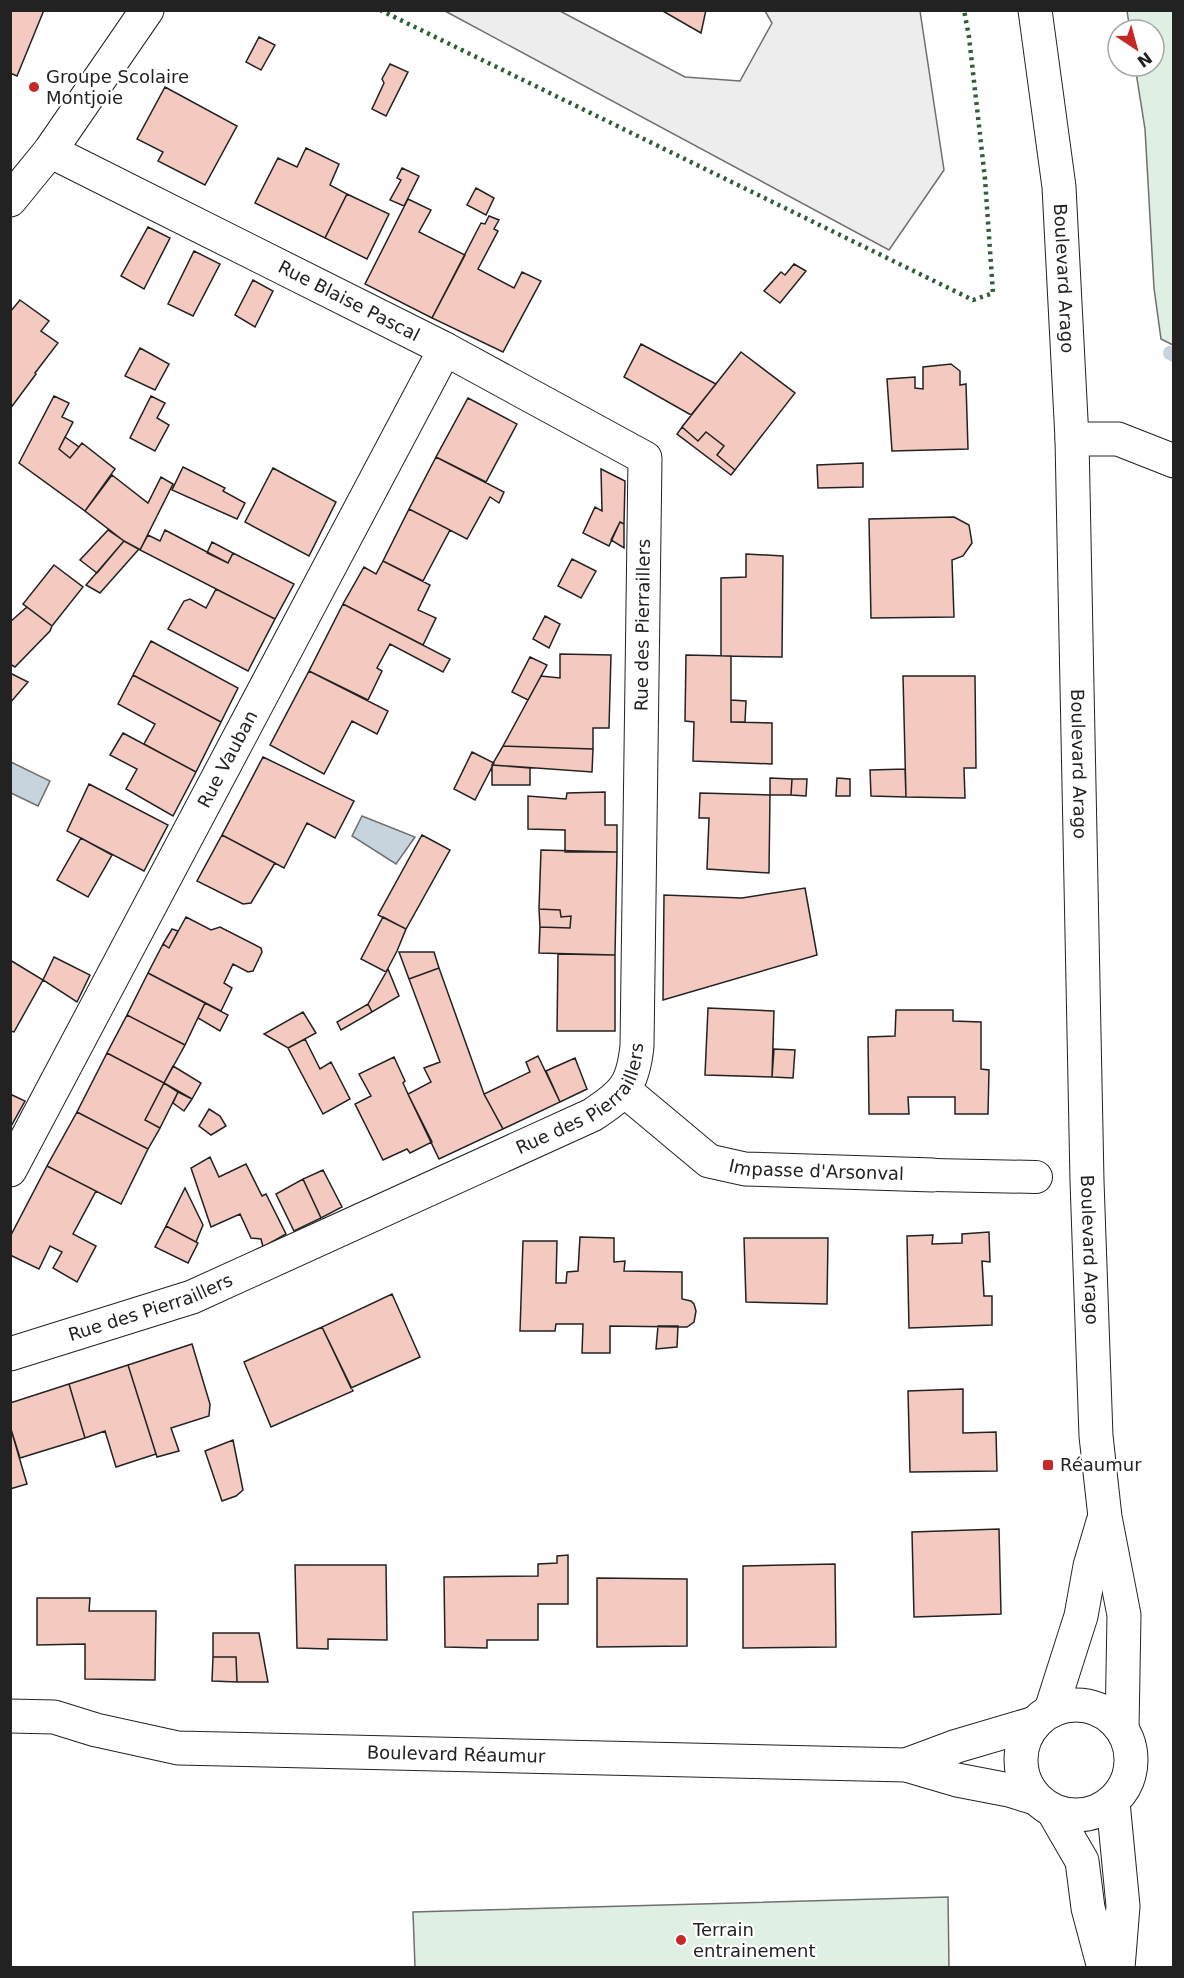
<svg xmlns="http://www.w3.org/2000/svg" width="1184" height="1978" font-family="'DejaVu Sans',sans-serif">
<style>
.green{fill:#e0efe3;stroke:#6f6f6f;stroke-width:1.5}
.parking{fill:#ededed;stroke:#6f6f6f;stroke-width:1.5}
.water{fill:#c7d3dd;stroke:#6f6f6f;stroke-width:1.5}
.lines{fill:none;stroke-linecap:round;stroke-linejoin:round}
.stream{stroke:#c7d3dd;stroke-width:14}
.building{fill:#f3c9c0;stroke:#222;stroke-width:1.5}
.pedestrian-casing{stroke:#222;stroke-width:34}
.minor-casing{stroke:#222;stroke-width:35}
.secondary-casing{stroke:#222;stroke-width:35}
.pedestrian{stroke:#fff;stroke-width:32}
.minor{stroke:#fff;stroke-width:33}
.secondary{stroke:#fff;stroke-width:33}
.hedge{stroke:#2f5e38;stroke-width:4.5;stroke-dasharray:3 4.5;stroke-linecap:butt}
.poi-dot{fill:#c62828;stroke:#fff;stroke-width:2}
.labels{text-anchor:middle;stroke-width:4.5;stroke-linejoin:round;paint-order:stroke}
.poi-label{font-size:18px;fill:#222;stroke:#fff;text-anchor:start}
.street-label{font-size:18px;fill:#222;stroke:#fff}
</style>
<rect width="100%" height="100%" fill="#fff"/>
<path class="green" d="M 1127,11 L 1173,11 L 1173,345 L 1161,339 L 1154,288 L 1145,129 L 1135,66 L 1154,66 L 1154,30 L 1130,30 Z
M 948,1897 L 949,1967 L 415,1967 L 413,1912 Z"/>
<path class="parking" d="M 445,11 L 560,11 L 685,77 L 740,81 L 772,23 L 765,11 L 920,11 L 944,170 L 889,250 Z"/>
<path class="water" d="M 11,762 L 50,781 L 38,806 L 11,793 Z
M 362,816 L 415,837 L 396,864 L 352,836 Z"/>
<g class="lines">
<path class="stream" d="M 1170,353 L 1174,355"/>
</g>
<path class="building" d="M 10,10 L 44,10 L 17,76 L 10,73 Z
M 661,10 L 706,10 L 701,33 Z
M 259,37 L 275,45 L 261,70 L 246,62 Z
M 390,64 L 408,72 L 386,116 L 372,109 L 384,83 L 382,79 Z
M 165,87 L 237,126 L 205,185 L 158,161 L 163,152 L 137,139 Z
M 306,148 L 339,164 L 330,185 L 347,194 L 325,238 L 255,203 L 278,158 L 297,167 Z
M 402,168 L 419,176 L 404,206 L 390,200 L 401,180 L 397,178 Z
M 476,188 L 494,198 L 486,215 L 467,205 Z
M 347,194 L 389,214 L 367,259 L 325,238 Z
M 408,199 L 431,210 L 419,232 L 465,255 L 432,318 L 365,284 Z
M 489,216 L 499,220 L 494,229 L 498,231 L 478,269 L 514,288 L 522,272 L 541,281 L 503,352 L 432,318 L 481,223 L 485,224 Z
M 148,227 L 170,238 L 144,289 L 121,276 Z
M 194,251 L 220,264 L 193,316 L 168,304 Z
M 794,264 L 806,271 L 780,303 L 764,291 L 781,272 L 785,275 Z
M 253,280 L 273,291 L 255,327 L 235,315 Z
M 20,300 L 49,321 L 41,331 L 58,343 L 35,373 L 36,374 L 10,409 L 10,312 Z
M 641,344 L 716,384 L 691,415 L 624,377 Z
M 140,348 L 169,364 L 155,390 L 125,376 Z
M 741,352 L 795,393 L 735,470 L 717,455 L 724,446 L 706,432 L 698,441 L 682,427 Z
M 951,364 L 960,371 L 960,385 L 966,384 L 968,449 L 892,451 L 887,379 L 915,377 L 915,388 L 923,389 L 923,367 Z
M 54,396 L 69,403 L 62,417 L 73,422 L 59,449 L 70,458 L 82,443 L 115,469 L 85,511 L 19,463 Z
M 151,396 L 165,403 L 157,418 L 169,425 L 155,451 L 130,438 Z
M 468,398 L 517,424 L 486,482 L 436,457 Z
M 682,427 L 698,441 L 706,432 L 724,446 L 717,455 L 735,470 L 731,475 L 677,434 Z
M 65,437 L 79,447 L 70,458 L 59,449 Z
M 436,457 L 504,492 L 499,503 L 490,497 L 467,539 L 409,509 Z
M 863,463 L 863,487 L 818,488 L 817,465 Z
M 183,467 L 225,488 L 223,491 L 245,503 L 237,519 L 172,490 Z
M 273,468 L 336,502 L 309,556 L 245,522 Z
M 601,469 L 625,481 L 624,524 L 620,522 L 609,546 L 583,533 L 595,507 L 602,511 Z
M 112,475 L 148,503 L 161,477 L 173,484 L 140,550 L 124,541 L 85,511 Z
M 409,509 L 450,530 L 423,581 L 383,561 Z
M 954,517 L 969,525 L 972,543 L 963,556 L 952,560 L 954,617 L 871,618 L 869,519 Z
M 620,522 L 624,524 L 624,548 L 611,540 Z
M 108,530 L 124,541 L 97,573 L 80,560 Z
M 165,530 L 228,563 L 233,553 L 294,584 L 275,619 L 140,550 L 148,535 L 160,541 Z
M 124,541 L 139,549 L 100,593 L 86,585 Z
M 212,542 L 233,553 L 228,563 L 207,553 Z
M 746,554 L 783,556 L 782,657 L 721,656 L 721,578 L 746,577 Z
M 572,559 L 596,571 L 581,598 L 558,586 Z
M 383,561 L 430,585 L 418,610 L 436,618 L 423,645 L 343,604 L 364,567 L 376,574 Z
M 54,565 L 83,587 L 52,626 L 23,604 Z
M 216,589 L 275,619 L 248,671 L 168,629 L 184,601 L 190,599 L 206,608 Z
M 343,604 L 450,659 L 443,672 L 390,644 L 377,668 L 382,671 L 368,700 L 309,671 Z
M 27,607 L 52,626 L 50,631 L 15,667 L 10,664 L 10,622 Z
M 545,616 L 560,624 L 549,648 L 533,639 Z
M 151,641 L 238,688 L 221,722 L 133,675 Z
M 560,654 L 611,655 L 609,728 L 593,728 L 593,749 L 503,746 L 541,676 L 560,678 Z
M 686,655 L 731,656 L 731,722 L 772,723 L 772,764 L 693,761 L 694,722 L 685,721 Z
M 530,657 L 547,665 L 528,700 L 512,692 Z
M 309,671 L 388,711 L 377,734 L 352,721 L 324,774 L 270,745 Z
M 10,673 L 28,682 L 10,703 Z
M 133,675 L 221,722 L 196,772 L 144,744 L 155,724 L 118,704 Z
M 903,676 L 975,676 L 976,768 L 964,768 L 965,798 L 906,797 Z
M 731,700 L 746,701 L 745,722 L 731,722 Z
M 123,733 L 196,772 L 173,816 L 126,789 L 137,769 L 110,755 Z
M 503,746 L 593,749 L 592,772 L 492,765 Z
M 472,752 L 494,763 L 475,800 L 454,789 Z
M 263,757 L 354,801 L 335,838 L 307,823 L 284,868 L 222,835 Z
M 492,765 L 530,768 L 530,785 L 492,785 Z
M 905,769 L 906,797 L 871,796 L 870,770 Z
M 770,778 L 792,779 L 791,795 L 770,795 Z
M 837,778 L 850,779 L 850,796 L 836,796 Z
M 792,779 L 807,779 L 806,796 L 791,795 Z
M 89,784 L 168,825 L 144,871 L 67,831 Z
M 605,792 L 605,825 L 617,825 L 617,852 L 565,852 L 565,830 L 528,829 L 528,796 L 566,799 L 567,793 Z
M 700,793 L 770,795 L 769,873 L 707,869 L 709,818 L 699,818 Z
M 222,835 L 275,863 L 251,903 L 243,904 L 197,881 Z
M 422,835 L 450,850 L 406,929 L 378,915 Z
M 81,838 L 112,855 L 88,897 L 57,880 Z
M 541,850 L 617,852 L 615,955 L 539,953 L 540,927 L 570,928 L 571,916 L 561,917 L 560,910 L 539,909 Z
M 805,888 L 817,955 L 663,1000 L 664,895 L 742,898 Z
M 539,909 L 560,910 L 561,917 L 571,916 L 570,928 L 540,927 Z
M 186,917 L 211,930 L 220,927 L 261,948 L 262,952 L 253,971 L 248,972 L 233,964 L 224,983 L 232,988 L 221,1011 L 148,973 L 163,944 L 169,948 Z
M 383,917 L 406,929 L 397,951 L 386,972 L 361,959 Z
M 172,929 L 178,931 L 169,948 L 163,944 Z
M 399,952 L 434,952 L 439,968 L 409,979 Z
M 558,954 L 615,955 L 615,1031 L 557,1031 Z
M 54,957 L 90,975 L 77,1002 L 43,980 Z
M 10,960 L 43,980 L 14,1032 L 10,1031 Z
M 439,968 L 484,1094 L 503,1129 L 439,1159 L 408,1094 L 431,1082 L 424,1068 L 440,1062 L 409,979 Z
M 388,969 L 399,996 L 372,1012 L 368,1004 Z
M 148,973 L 205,1003 L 185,1045 L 127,1015 Z
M 205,1003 L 228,1015 L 220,1031 L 198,1018 Z
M 368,1004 L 372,1012 L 341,1030 L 337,1022 Z
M 708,1008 L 774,1011 L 772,1077 L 705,1075 Z
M 896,1010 L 953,1010 L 953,1021 L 981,1022 L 981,1069 L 989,1070 L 988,1114 L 955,1114 L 955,1097 L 908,1097 L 909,1114 L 869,1114 L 868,1037 L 895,1036 Z
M 303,1012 L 316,1033 L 288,1048 L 264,1034 Z
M 127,1015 L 185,1045 L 164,1083 L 107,1053 Z
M 305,1039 L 320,1069 L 331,1062 L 350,1099 L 323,1114 L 288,1048 Z
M 774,1049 L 795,1050 L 793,1078 L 772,1077 Z
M 107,1053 L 164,1083 L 145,1120 L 160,1128 L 148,1149 L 77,1112 Z
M 538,1056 L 560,1102 L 503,1129 L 484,1094 L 530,1072 L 526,1062 Z
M 394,1057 L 405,1081 L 403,1083 L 408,1094 L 432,1142 L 410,1153 L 407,1149 L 383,1160 L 355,1104 L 371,1096 L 359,1074 Z
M 575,1058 L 587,1089 L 560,1102 L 546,1071 Z
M 173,1066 L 201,1083 L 192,1099 L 164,1083 Z
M 164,1083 L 178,1092 L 160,1128 L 145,1120 Z
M 178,1092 L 192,1099 L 184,1111 L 173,1103 Z
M 10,1094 L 25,1101 L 10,1128 Z
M 209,1109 L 220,1116 L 226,1126 L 211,1135 L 199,1126 Z
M 77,1112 L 148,1149 L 121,1204 L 47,1166 Z
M 210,1157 L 219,1177 L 246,1164 L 262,1196 L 266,1194 L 286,1234 L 263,1247 L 261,1239 L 251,1238 L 240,1214 L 211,1227 L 191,1168 Z
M 47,1166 L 96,1191 L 73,1234 L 96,1246 L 77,1282 L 53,1268 L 62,1252 L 50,1246 L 39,1269 L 10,1255 L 10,1237 Z
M 323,1170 L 342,1207 L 321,1218 L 303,1179 Z
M 303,1179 L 321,1218 L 294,1231 L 276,1194 Z
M 185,1188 L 203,1225 L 196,1242 L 166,1226 Z
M 166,1226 L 198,1243 L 188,1263 L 155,1247 Z
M 989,1232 L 990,1262 L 982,1261 L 984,1296 L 992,1296 L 992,1325 L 909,1328 L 907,1236 L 933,1235 L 932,1244 L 962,1243 L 962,1234 Z
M 580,1237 L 614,1238 L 614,1262 L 625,1261 L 624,1271 L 682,1272 L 682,1299 L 691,1301 L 694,1304 L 696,1311 L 694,1322 L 687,1327 L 682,1327 L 610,1326 L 610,1353 L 582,1353 L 583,1324 L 556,1324 L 555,1331 L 520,1331 L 523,1241 L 557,1241 L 556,1283 L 566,1283 L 567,1272 L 578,1271 Z
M 744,1238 L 828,1238 L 827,1304 L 746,1302 Z
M 392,1294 L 420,1357 L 351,1388 L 322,1327 Z
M 658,1326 L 678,1326 L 677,1347 L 656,1349 Z
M 322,1327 L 353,1391 L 271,1427 L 244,1362 Z
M 192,1344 L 210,1404 L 209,1416 L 171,1428 L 179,1451 L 157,1457 L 128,1365 Z
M 128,1365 L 156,1454 L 116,1467 L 105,1431 L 85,1438 L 69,1384 Z
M 69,1384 L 85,1438 L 20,1458 L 10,1426 L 10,1403 Z
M 963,1389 L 963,1433 L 996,1432 L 997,1471 L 910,1472 L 908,1391 Z
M 10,1426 L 27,1484 L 10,1489 Z
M 233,1440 L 243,1490 L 236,1496 L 222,1501 L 205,1451 Z
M 999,1529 L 1001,1614 L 914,1617 L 912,1532 Z
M 568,1555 L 568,1604 L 538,1604 L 538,1640 L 487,1640 L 487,1648 L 445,1647 L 444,1577 L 538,1576 L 538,1564 L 557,1563 L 557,1556 Z
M 835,1564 L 836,1647 L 743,1648 L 743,1566 Z
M 295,1565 L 386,1565 L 387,1640 L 328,1639 L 328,1649 L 297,1648 Z
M 597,1578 L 687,1579 L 687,1646 L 597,1647 Z
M 37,1598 L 90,1598 L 89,1611 L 156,1611 L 155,1680 L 85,1679 L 85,1644 L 37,1645 Z
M 213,1633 L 259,1633 L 268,1682 L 237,1682 L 236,1657 L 213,1657 Z
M 213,1657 L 236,1657 L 237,1682 L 212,1681 Z"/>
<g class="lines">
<g class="pedestrian-casing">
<path id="pedestrian" d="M 933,1175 L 1036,1177"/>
</g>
<g class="minor-casing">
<g id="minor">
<path d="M 10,200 L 50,151 L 147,10"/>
<path d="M 1072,439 L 1118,439 L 1174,461"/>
<path id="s1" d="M 624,1090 L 709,1161 L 745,1169 L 933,1175"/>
<path id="s2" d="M 10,1170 L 445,349"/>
<path id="s3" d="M 10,1354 L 192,1297 L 592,1115 C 624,1094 633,1085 637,1046 L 645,458 L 445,349 L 50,151"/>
<path id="s4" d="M 10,1716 L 54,1717 L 96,1730 L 178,1748 L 906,1765 L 957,1780 L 1009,1790 L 1035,1798"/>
<path d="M 906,1765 L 957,1746 L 1035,1723"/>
</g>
</g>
<g class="secondary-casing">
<g id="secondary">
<path id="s5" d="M 1035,10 L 1059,187 L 1072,439 L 1087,1181 L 1096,1436 L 1105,1517 L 1124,1615 L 1122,1729"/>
<circle cx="1076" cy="1760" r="55"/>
<path d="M 1051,1710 L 1081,1616 L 1090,1566 L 1103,1522"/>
<path d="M 1113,1802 L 1123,1906 L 1118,1968"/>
<path d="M 1053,1811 L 1082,1861 L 1088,1908 L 1104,1968"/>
</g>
</g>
<use href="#pedestrian" class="pedestrian"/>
<use href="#minor" class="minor"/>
<use href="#secondary" class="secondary"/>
<path class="hedge" d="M 380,10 L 973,300 L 993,293 L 985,179 L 969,37 L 964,10"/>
</g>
<g class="poi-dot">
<circle cx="34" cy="87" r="6"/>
<rect x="1042" y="1459" width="12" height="12" rx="3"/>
<circle cx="681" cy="1940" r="6"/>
</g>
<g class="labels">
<g class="poi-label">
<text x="46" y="83">Groupe Scolaire<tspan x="46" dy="21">Montjoie</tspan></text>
<text x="1060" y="1471">Réaumur</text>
<text x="693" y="1936">Terrain<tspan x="693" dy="21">entrainement</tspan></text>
</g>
<g class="street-label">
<text dy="6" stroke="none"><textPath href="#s5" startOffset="270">Boulevard Arago</textPath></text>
<text transform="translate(349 301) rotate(27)" y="6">Rue Blaise Pascal</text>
<text dy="6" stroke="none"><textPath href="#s3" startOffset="1138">Rue des Pierraillers</textPath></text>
<text dy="6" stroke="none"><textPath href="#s2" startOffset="465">Rue Vauban</textPath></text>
<text dy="6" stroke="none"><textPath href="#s5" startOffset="756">Boulevard Arago</textPath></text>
<text dy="6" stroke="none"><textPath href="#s3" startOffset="634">Rue des Pierraillers</textPath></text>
<text dy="6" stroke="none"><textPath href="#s1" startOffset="219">Impasse d'Arsonval</textPath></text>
<text dy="6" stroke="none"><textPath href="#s5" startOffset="1242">Boulevard Arago</textPath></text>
<text dy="6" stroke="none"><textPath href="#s3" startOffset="148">Rue des Pierraillers</textPath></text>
<text dy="6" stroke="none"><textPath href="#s4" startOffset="450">Boulevard Réaumur</textPath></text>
</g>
</g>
<rect width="1184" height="1978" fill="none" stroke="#222222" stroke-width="24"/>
<g transform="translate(1136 48) rotate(144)"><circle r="28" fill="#ffffff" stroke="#a7a7a7" stroke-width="1.5"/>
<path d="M0-4.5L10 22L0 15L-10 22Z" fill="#c62828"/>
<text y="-9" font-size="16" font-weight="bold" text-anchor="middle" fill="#222222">N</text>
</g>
</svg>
